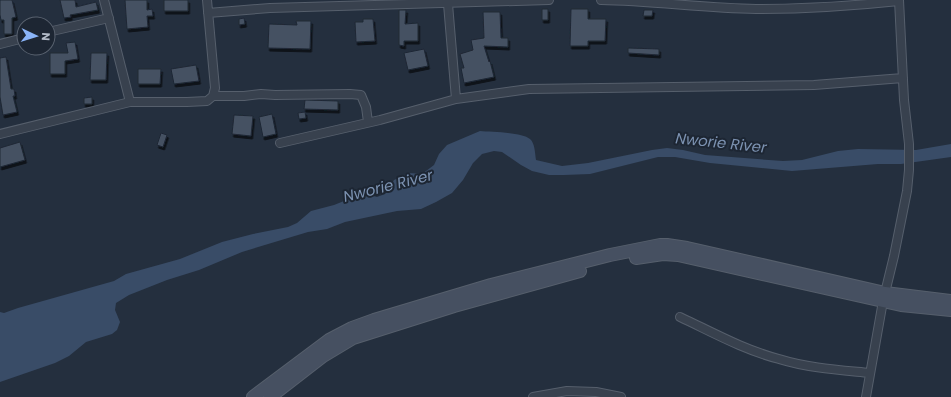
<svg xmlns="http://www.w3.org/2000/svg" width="951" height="397" font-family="Poppins,sans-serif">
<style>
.water{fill:#394c67}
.building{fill:#455162;stroke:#1f2835;filter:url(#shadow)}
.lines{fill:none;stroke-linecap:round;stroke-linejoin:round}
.minor-casing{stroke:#565f6c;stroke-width:10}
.secondary-casing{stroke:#565f6c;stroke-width:14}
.minor{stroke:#38414e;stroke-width:8}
.secondary{stroke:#465061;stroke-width:12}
.labels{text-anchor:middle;stroke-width:4;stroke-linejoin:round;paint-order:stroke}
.water-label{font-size:15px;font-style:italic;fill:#7c92b1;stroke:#1d2633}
</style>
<defs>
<filter id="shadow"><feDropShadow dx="1.5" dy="3" stdDeviation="0" flood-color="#0009"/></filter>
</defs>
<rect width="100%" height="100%" fill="#242f3e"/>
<path class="water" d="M 480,131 C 491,132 522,132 530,139 C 535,143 535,154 536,160 L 562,166 L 588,163 L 652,150 L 667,148 L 683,150 L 705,155 L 783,161 L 802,160 L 838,151 L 858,149 L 916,150 L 951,144 L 951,157 L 901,164 L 878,164 L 792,171 L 710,163 L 675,157 L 658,157 L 590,174 L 564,175 L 549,175 L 532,171 L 521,165 L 502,152 L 494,151 L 482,154 L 473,163 L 463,180 L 452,193 L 436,202 L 421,209 L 397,211 L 345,222 L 327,229 L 308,232 L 242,252 L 199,270 L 167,280 L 129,295 L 116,303 L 115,310 L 120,322 L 117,330 L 112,334 L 86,342 L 69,356 L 55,363 L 0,382 L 0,312 L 4,313 L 18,308 L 114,281 L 126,274 L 180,259 L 222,242 L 253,234 L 288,227 L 297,223 L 311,211 L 334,205 L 359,195 L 366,194 L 377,197 L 385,194 L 390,188 L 394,180 L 409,173 L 422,174 L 434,165 L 439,154 L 447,145 Z"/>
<path class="building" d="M 0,0 L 12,0 L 16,17 L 12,18 L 12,34 L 4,34 L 4,20 L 1,20 L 0,15 Z
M 60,0 L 75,0 L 76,7 L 96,2 L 98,10 L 70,15 L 71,17 L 64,18 Z
M 125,0 L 147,0 L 147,10 L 152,9 L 153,16 L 147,16 L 148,27 L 127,29 Z
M 164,0 L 188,0 L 188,11 L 164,11 Z
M 542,9 L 548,9 L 548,20 L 542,20 Z
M 571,9 L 588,9 L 588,19 L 606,19 L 605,41 L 588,41 L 588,46 L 570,46 Z
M 399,10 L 406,10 L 405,24 L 418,23 L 418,41 L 404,41 L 404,46 L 399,45 Z
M 644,10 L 653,10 L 652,16 L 643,16 Z
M 483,12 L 500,12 L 501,38 L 508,38 L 508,47 L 484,46 L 489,62 L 490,61 L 494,77 L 464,83 L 461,68 L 464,68 L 460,54 L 473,50 L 471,40 L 484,38 Z
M 244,18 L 245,24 L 239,25 L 239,19 Z
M 363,19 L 373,19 L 375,41 L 356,42 L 355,22 L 363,22 Z
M 296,21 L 311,21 L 310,49 L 268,48 L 269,24 L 297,25 Z
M 75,42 L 78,59 L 65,61 L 65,74 L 50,74 L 50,53 L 68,53 L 66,43 Z
M 628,48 L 659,49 L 659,55 L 628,53 Z
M 424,49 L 428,66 L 408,70 L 404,53 Z
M 91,53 L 107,53 L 106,80 L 90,80 Z
M 6,57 L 11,89 L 14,89 L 15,96 L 13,96 L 17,112 L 3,115 L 0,97 L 0,58 Z
M 196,65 L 199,81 L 174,84 L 171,69 Z
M 138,69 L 161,69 L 160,84 L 138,84 Z
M 92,97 L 92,104 L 84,104 L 84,98 Z
M 305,100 L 338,101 L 338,110 L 304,109 Z
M 305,112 L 306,118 L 299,119 L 298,113 Z
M 272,114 L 276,134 L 263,137 L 259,117 Z
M 234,115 L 253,116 L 251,136 L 232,134 Z
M 161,133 L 167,135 L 163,147 L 157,145 Z
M 20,142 L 25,160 L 0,167 L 0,148 Z"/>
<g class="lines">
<g class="minor-casing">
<path id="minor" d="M 104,0 L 130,102
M 601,0 C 653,1 704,8 756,9 C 804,9 852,6 899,1
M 448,4 L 456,99 L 529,89 L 814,85 L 903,78
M 208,13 L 270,8 L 549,0
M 48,32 L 109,18
M 0,44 L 24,38
M 213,96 L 244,96 L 261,94 L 275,95 L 350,94 L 361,95 L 366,107 L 368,122
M 0,134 L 130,102 L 187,102 L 207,101 L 213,96 L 215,88 L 207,0
M 280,143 L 380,120 L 456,99
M 680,317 C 712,332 744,350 779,359 C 808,368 839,370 869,373
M 533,397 L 567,391 L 596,392 L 621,397
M 866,397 L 883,301 L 894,256 L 907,191 L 909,170 L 909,144 L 904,100 L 899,0"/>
</g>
<g class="secondary-casing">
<path id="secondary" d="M 636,258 L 663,254 L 678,255 L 883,301 L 901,305 L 951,310
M 253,397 L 329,340 L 352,328 L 374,320 L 491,285 L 610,255 L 660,245 L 667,245 L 687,248 L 885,293 L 951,301
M 270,397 L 323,356 L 353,338 L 454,306 L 580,271"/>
</g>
<use href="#minor" class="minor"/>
<use href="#secondary" class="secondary"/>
</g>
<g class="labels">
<g class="water-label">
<text transform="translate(721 143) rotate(6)" y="5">Nworie River</text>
<text transform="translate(388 186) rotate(-14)" y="5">Nworie River</text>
</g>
</g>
<g transform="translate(36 36) rotate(94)"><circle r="19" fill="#1d2633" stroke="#59626f"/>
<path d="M0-3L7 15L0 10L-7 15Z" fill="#8ab4f8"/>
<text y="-6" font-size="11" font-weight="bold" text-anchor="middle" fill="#b4bcc9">N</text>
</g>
</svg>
